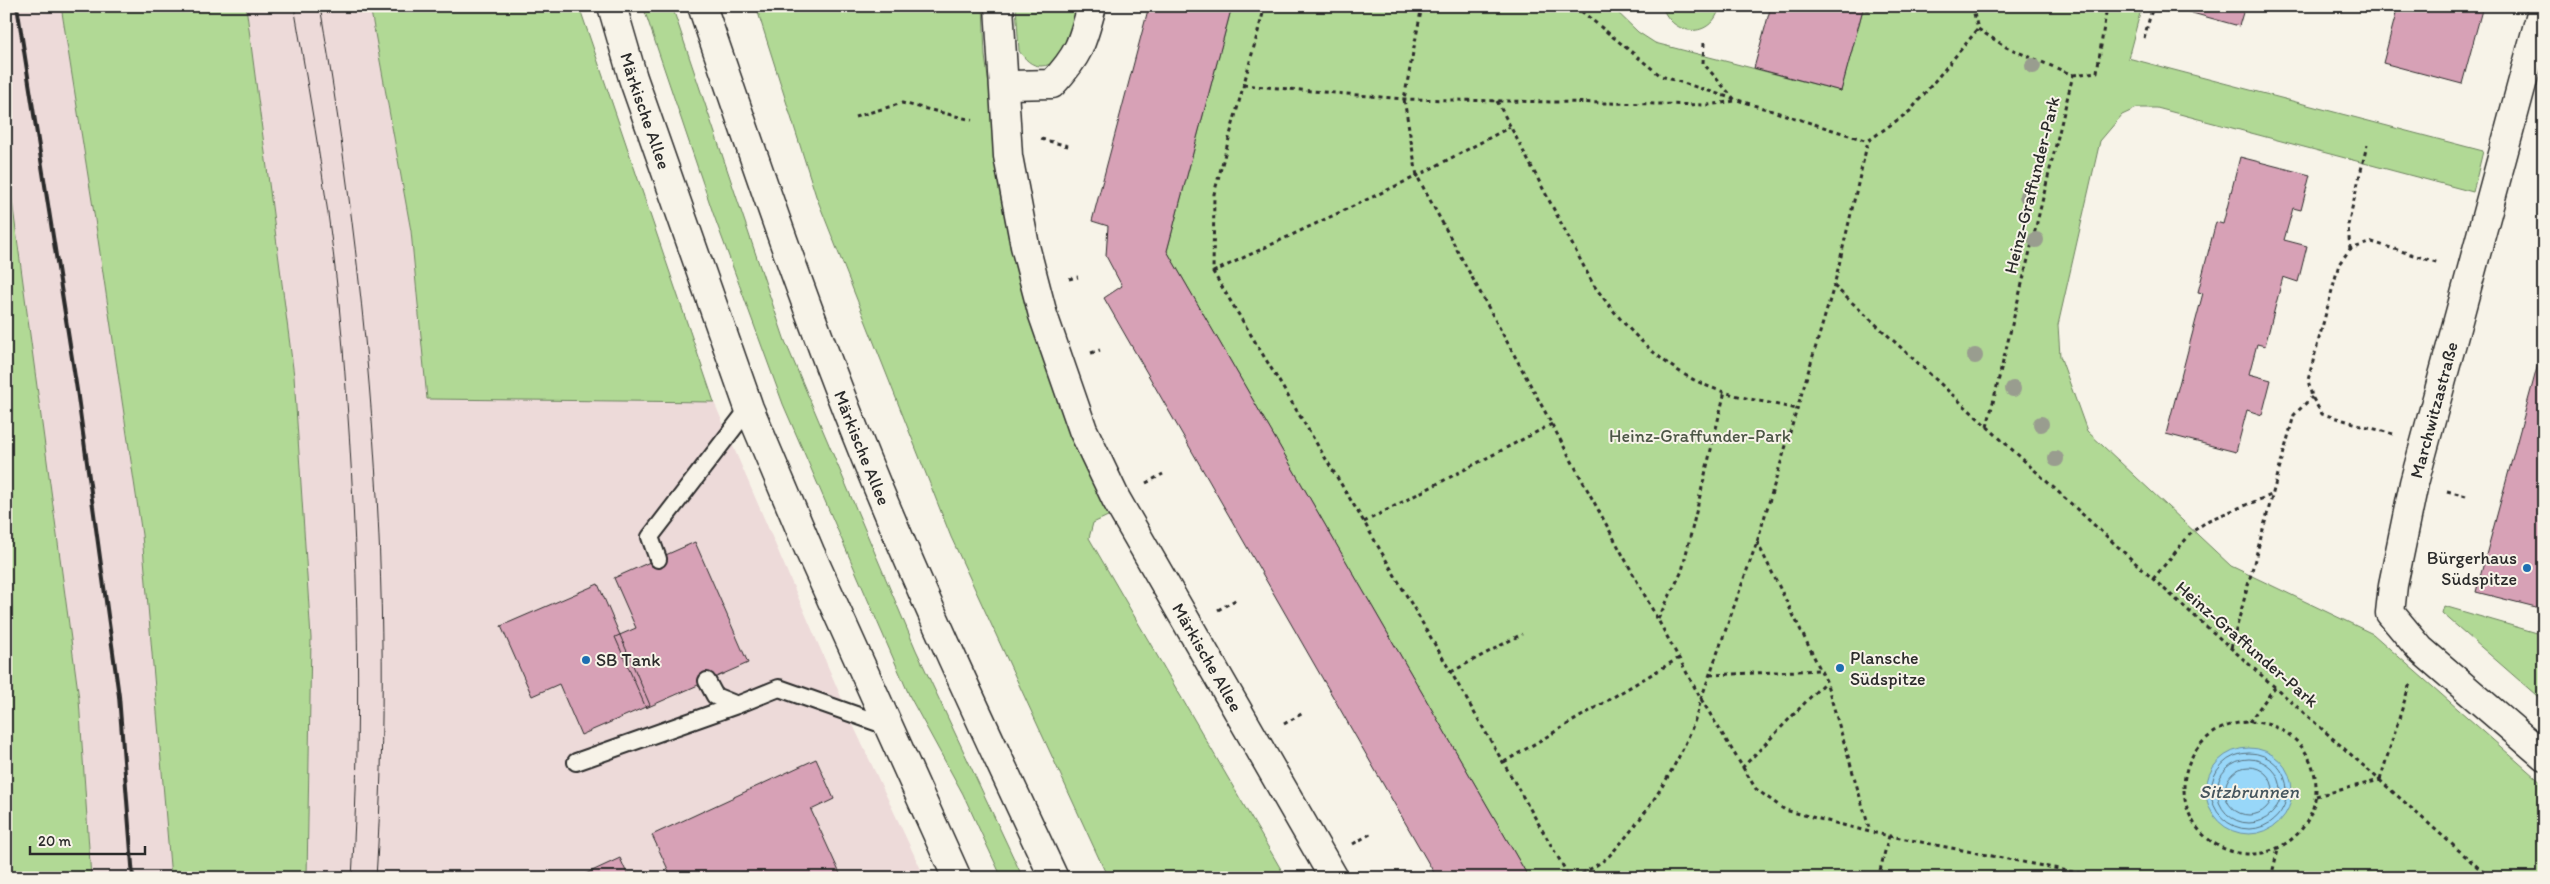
<svg xmlns="http://www.w3.org/2000/svg" width="2550" height="884" font-family="Itim,sans-serif">
<style>
.built{fill:#eddad9}
.green{fill:#b1d995;stroke:#6e8260}
.water{fill:#98d7f9;stroke:#6c92a7}
.lines{fill:none;stroke-linecap:round;stroke-linejoin:round}
.shore{stroke:#57707d;stroke-width:1}
.building{fill:#d7a1b6;stroke:#2b2b2b}
.lane-casing{stroke:#2b2b2b;stroke-width:20}
.street-casing{stroke:#2b2b2b;stroke-width:31}
.primary-casing{stroke:#2b2b2b;stroke-width:31}
.path{stroke:#2b2b2b;stroke-width:3;stroke-dasharray:4 4;stroke-linecap:butt}
.lane{stroke:#f7f3e8;stroke-width:16}
.street{stroke:#f7f3e8;stroke-width:28}
.primary{stroke:#f7f3e8;stroke-width:28}
.tram{stroke:#2b2b2b;stroke-width:1}
.rail{stroke:#2b2b2b;stroke-width:4}
.tree{fill:#999d8f}
.poi-dot{fill:#1f6fb2;stroke:#f7f3e8;stroke-width:2}
.labels{text-anchor:middle;stroke-width:4;stroke-linejoin:round;paint-order:stroke}
.street-label{font-size:18px;fill:#2b2b2b;stroke:#f7f3e8}
.park-label{font-size:18px;fill:#4c5646;stroke:#f7f3e8}
.poi-label{font-size:18px;fill:#2b2b2b;stroke:#f7f3e8;text-anchor:start}
.water-label{font-size:19px;font-style:italic;fill:#46565e;stroke:#f7f3e8}
</style>
<rect width="100%" height="100%" fill="#f7f3e8"/>
<filter id="ink" filterUnits="userSpaceOnUse"><feTurbulence type="fractalNoise" baseFrequency=".02" numOctaves="2"/><feDisplacementMap in="SourceGraphic" scale="10" xChannelSelector="R" yChannelSelector="G"/><feConvolveMatrix kernelMatrix="1 2 1 2 8 2 1 2 1" color-interpolation-filters="sRGB"/></filter>
<g filter="url(#ink)">
<path class="built" d="M 6,6 L 61,6 L 96,226 L 142,535 L 171,878 L 91,878 L 79,699 L 6,156 Z
M 246,6 L 370,6 L 411,231 L 427,399 L 714,402 L 854,727 L 925,878 L 307,878 L 311,638 L 294,376 Z"/>
<path class="green" d="M 61,6 L 246,6 L 294,376 L 311,638 L 307,878 L 171,878 L 142,535 L 96,226 Z
M 370,6 L 579,6 L 714,402 L 427,399 L 411,231 Z
M 643,6 L 672,6 L 785,341 L 916,650 L 1023,878 L 1002,878 L 963,794 L 910,697 L 783,404 L 713,213 Z
M 756,6 L 983,6 L 985,56 L 1006,210 L 1027,300 L 1063,416 L 1110,515 L 1093,523 L 1089,538 L 1286,878 L 1108,878 L 951,537 L 816,196 Z
M 1016,6 L 1077,6 C 1072,26 1067,66 1041,66 C 1031,66 1025,59 1019,51 Z
M 1232,6 L 1611,6 L 1638,32 L 1655,43 L 1841,91 L 1863,9 L 1868,10 L 1870,6 L 2142,6 L 2128,58 L 2483,151 L 2473,192 L 2157,108 L 2137,108 L 2122,115 L 2100,141 L 2058,325 L 2060,356 L 2087,431 L 2231,566 L 2373,634 L 2544,785 L 2544,878 L 1529,878 L 1167,251 Z
M 1662,6 L 1720,6 C 1712,40 1672,37 1662,6 Z
M 6,156 L 79,699 L 91,878 L 6,878 Z
M 2444,606 L 2544,635 L 2544,702 L 2442,613 Z"/>
<path class="water" d="M2206 791a43 43 0 1 1 86 0a43 43 0 1 1-86 0Z"/>
<g class="lines">
<path class="shore" d="M2211 791a38 38 0 1 1 76 0a38 38 0 1 1-76 0Z
M2217 791a32 32 0 1 1 64 0a32 32 0 1 1-64 0Z
M2225 791a24 24 0 1 1 48 0a24 24 0 1 1-48 0Z"/>
</g>
<path class="building" d="M 1149,6 L 1232,6 L 1167,251 L 1529,878 L 1437,878 L 1104,298 L 1122,286 L 1106,256 L 1108,226 L 1092,221 Z
M 1771,6 L 1870,6 L 1869,11 L 1863,9 L 1841,91 L 1754,68 Z
M 2167,6 L 2245,6 L 2239,26 Z
M 2398,6 L 2483,6 L 2462,84 L 2383,63 Z
M 2240,157 L 2310,175 L 2301,210 L 2293,208 L 2284,240 L 2307,246 L 2298,282 L 2283,277 L 2265,346 L 2257,344 L 2249,374 L 2271,380 L 2262,415 L 2247,410 L 2236,452 L 2166,434 L 2203,293 L 2198,292 L 2216,222 L 2223,224 Z
M 2544,342 L 2544,609 L 2476,592 Z
M 695,542 L 748,663 L 646,708 L 615,637 L 636,628 L 614,578 Z
M 598,584 L 650,705 L 581,735 L 559,684 L 532,696 L 501,626 Z
M 816,759 L 834,799 L 811,810 L 842,878 L 672,878 L 652,835 Z
M 620,858 L 629,878 L 577,878 Z"/>
<g class="lines">
<g class="lane-casing">
<path id="lane" d="M 658,559 L 650,537 L 749,408
M 707,681 L 715,696 L 737,705 L 779,688 L 887,726
M 576,762 L 737,705"/>
</g>
<g class="street-casing">
<g id="street">
<path id="s1" d="M 999,6 L 1008,156 L 1025,246 L 1043,315 L 1083,430 L 1116,499 L 1334,878"/>
<path d="M 2543,6 L 2414,483 L 2393,585 L 2390,613 L 2420,649 L 2544,756"/>
<path d="M 1005,85 L 1052,84 C 1079,55 1082,44 1092,6"/>
</g>
</g>
<g class="primary-casing">
<g id="primary">
<path id="s2" d="M 612,6 L 633,78 L 749,408 L 810,552 L 957,878"/>
<path id="s3" d="M 702,6 C 754,158 806,311 866,459 C 924,601 989,739 1054,878"/>
</g>
</g>
<path class="path" d="M 1265,6 L 1214,194 L 1213,272 L 1364,522 L 1570,878
M 1422,6 L 1404,99 L 1417,176 L 1701,699 L 1756,789 L 1785,810 L 1870,832 L 2104,878
M 1575,6 L 1661,76 L 1868,141
M 1972,6 L 1978,29 L 2006,47 L 2073,75 L 1987,427
M 2144,38 L 2153,6
M 1704,43 L 1703,63 L 1735,100
M 2073,75 L 2097,72 L 2107,6
M 1243,85 L 1404,99 L 1708,105 L 1735,101
M 1497,101 L 1593,284 C 1621,323 1658,365 1705,385 C 1733,397 1766,402 1797,409
M 855,117 L 902,103 L 972,120
M 1041,139 L 1072,147
M 2350,249 L 2348,225 L 2367,145
M 1213,272 L 1417,176 L 1510,127
M 1069,279 L 1078,277
M 1834,286 L 2153,579 L 2490,878
M 1091,353 L 1100,350
M 2393,434 L 2322,414 L 2312,397 L 2308,380 L 2339,264 L 2350,249 L 2372,242 L 2439,263
M 1146,483 L 1163,474
M 2447,491 L 2466,496
M 1364,522 L 1552,424
M 1757,542 L 1826,681 L 1870,831
M 2153,579 L 2192,532 L 2209,520 L 2271,495
M 1218,610 L 1237,599
M 1658,619 L 1682,571 L 1725,391
M 2231,648 L 2294,415 L 2312,397
M 1451,672 L 1522,634
M 1710,675 L 1820,670
M 2249,722 L 2275,687
M2184 788a66 66 0 1 1 132 0a66 66 0 1 1-132 0Z
M 1284,724 L 1303,713
M 1504,762 L 1679,658
M 1742,768 L 1825,682
M 2380,780 L 2410,683
M 2316,796 L 2380,780
M 1353,844 L 1372,833
M 1575,878 C 1586,871 1601,864 1610,855 C 1647,816 1689,751 1701,699 L 1757,542 L 1834,286 L 1868,141 L 1910,111 L 1978,29
M 1878,878 L 1889,836
M 2271,878 L 2278,849"/>
<use href="#lane" class="lane"/>
<use href="#street" class="street"/>
<use href="#primary" class="primary"/>
<path class="tram" d="M 294,6 C 313,116 333,226 342,337 C 357,516 363,698 352,878
M 320,6 C 369,294 395,586 376,878"/>
<path class="rail" d="M 17,6 L 77,390 L 119,696 L 133,878"/>
</g>
<g class="tree">
<circle cx="2033" cy="66" r="8"/>
<circle cx="2027" cy="196" r="8"/>
<circle cx="2036" cy="240" r="8"/>
<circle cx="1975" cy="356" r="8"/>
<circle cx="2013" cy="389" r="8"/>
<circle cx="2041" cy="424" r="8"/>
<circle cx="2056" cy="459" r="8"/>
</g>
</g>
<g class="poi-dot">
<circle cx="2527" cy="568" r="5"/>
<circle cx="586" cy="660" r="5"/>
<circle cx="1840" cy="668" r="5"/>
</g>
<g class="labels">
<g class="street-label">
<text dy="6" stroke="none"><textPath href="#s2" startOffset="110">Märkische Allee</textPath></text>
<text transform="translate(2032 185) rotate(-76)" y="6">Heinz-Graffunder-Park</text>
<text transform="translate(2434 410) rotate(-75)" y="6">Marchwitzastraße</text>
<text dy="6" stroke="none"><textPath href="#s3" startOffset="470">Märkische Allee</textPath></text>
<text transform="translate(2247 644) rotate(41)" y="6">Heinz-Graffunder-Park</text>
<text dy="6" stroke="none"><textPath href="#s1" startOffset="694">Märkische Allee</textPath></text>
</g>
<g class="park-label">
<text x="1700" y="442">Heinz-Graffunder-Park</text>
</g>
<g class="poi-label">
<text x="2517" y="564" text-anchor="end">Bürgerhaus<tspan x="2517" dy="21">Südspitze</tspan></text>
<text x="1850" y="664">Plansche<tspan x="1850" dy="21">Südspitze</tspan></text>
<text x="596" y="666">SB Tank</text>
</g>
<g class="water-label">
<text x="2249" y="798">Sitzbrunnen</text>
</g>
</g>
<rect width="2550" height="884" fill="none" stroke="#f7f3e8" stroke-width="25"/>
<rect x="12" y="12" width="2525" height="859" fill="none" stroke="#2b2b2b" stroke-width="2" filter="url(#ink)"/>
<path d="M30 846v8h115v-8" fill="none" stroke="#2b2b2b" stroke-width="2.5"/>
<text x="38" y="846" font-size="15" fill="#2b2b2b" stroke="#f7f3e8" stroke-width="4" paint-order="stroke">20 m</text>
</svg>
